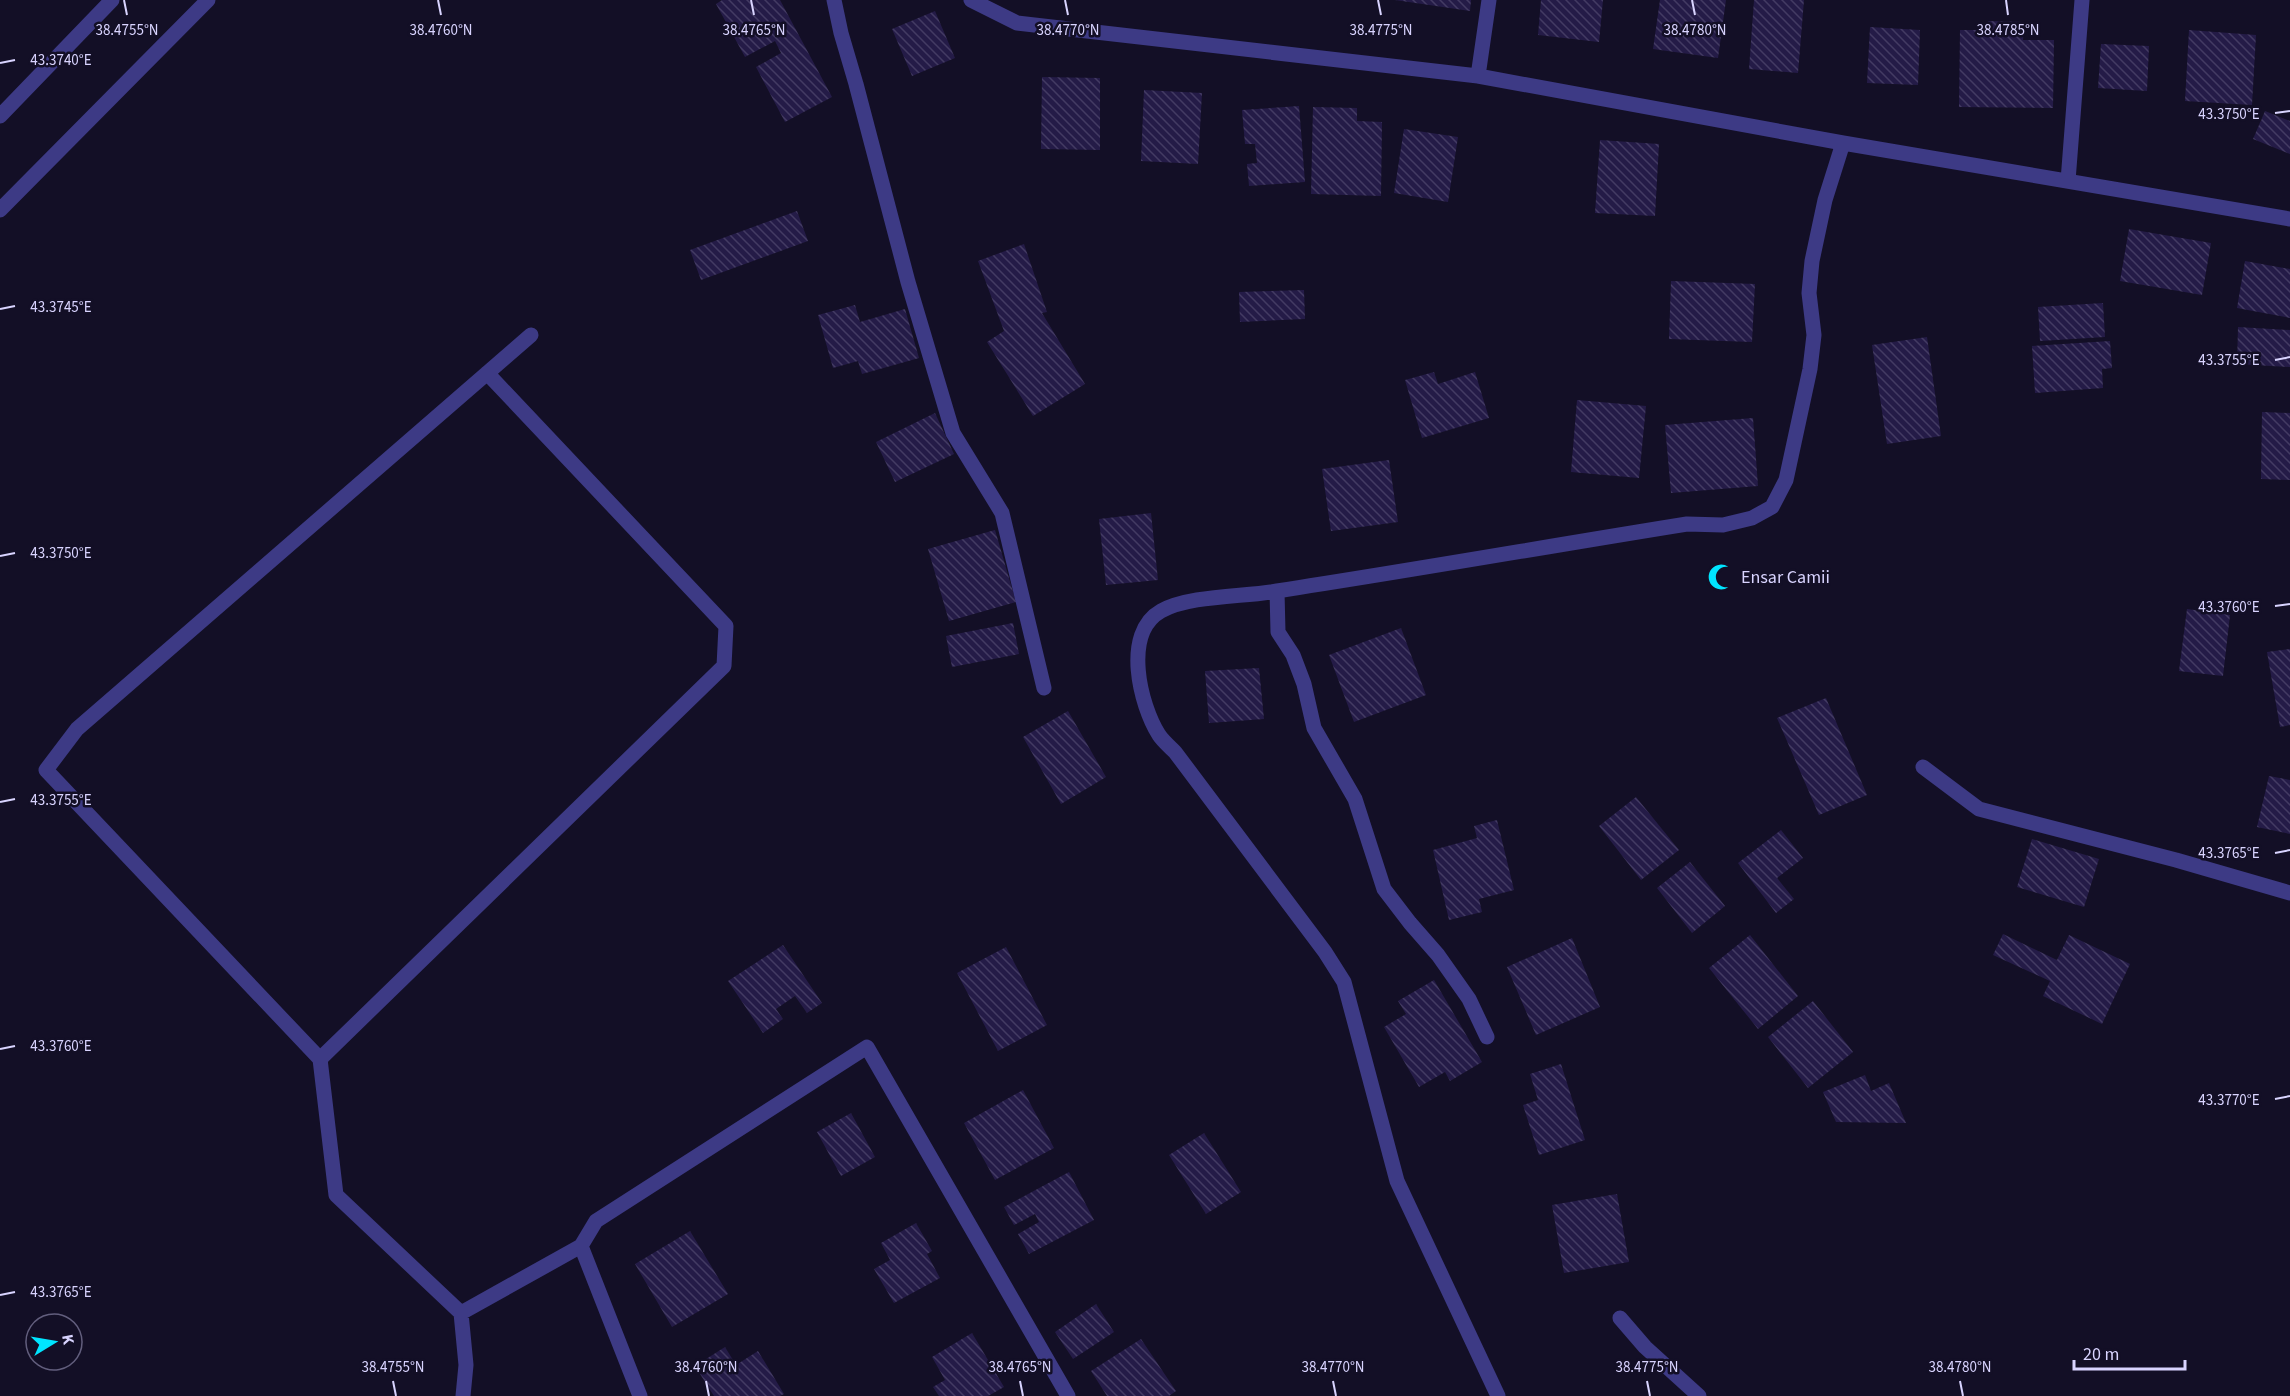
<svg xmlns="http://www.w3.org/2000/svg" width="2290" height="1396" font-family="'Source Sans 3',sans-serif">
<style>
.building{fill:url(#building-back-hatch)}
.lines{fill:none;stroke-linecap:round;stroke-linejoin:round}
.minor{stroke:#3d3a85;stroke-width:15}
.ticks{fill:none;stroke:#d9d4ff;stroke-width:2}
.labels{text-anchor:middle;stroke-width:5;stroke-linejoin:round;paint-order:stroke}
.poi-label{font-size:18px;fill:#d9d4ff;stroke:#130f26;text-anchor:start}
.ticks-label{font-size:15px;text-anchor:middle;fill:#d9d4ff;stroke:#130f26;stroke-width:5;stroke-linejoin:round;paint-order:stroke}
</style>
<defs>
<pattern id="building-back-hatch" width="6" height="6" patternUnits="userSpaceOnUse" patternTransform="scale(1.5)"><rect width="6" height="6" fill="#241b47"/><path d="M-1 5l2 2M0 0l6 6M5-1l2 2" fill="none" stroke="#433b63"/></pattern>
</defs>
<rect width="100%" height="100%" fill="#130f26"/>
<path class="building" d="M 722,0 L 780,0 L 832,97 L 785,122 L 756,67 L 781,53 L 775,41 L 745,57 L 716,4 Z
M 1395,0 L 1471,0 L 1470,11 Z
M 1541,0 L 1603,0 L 1599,42 L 1538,35 Z
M 1660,0 L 1726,0 L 1718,58 L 1653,49 Z
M 1754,0 L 1804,0 L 1798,73 L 1749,69 Z
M 935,11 L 955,58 L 912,76 L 892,29 Z
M 1988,21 L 2024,22 L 2023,40 L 2054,40 L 2053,108 L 1959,107 L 1960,30 L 1989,30 Z
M 1870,27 L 1920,30 L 1918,85 L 1867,83 Z
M 2189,30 L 2256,35 L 2252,105 L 2185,101 Z
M 2101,44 L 2149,46 L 2147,91 L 2098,88 Z
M 1042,77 L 1100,78 L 1100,150 L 1041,149 Z
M 1144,90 L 1202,93 L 1198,164 L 1141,161 Z
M 1299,106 L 1305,182 L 1249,186 L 1247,164 L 1257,163 L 1255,144 L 1245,144 L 1242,110 Z
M 1313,107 L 1357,108 L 1357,121 L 1382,122 L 1381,196 L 1311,194 Z
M 2265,111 L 2290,121 L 2290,154 L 2253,139 Z
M 1404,129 L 1458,137 L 1448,202 L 1394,193 Z
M 1600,140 L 1659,144 L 1655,216 L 1595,213 Z
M 797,211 L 808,241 L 701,280 L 690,250 Z
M 2129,229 L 2211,243 L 2202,295 L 2120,281 Z
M 1024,244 L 1047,312 L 1042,313 L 1085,384 L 1033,416 L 987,342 L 1004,331 L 978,261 Z
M 2245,261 L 2290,269 L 2290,318 L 2237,308 Z
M 1671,281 L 1755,284 L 1752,342 L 1669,339 Z
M 1304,290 L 1305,319 L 1240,322 L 1239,292 Z
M 2103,303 L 2105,337 L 2040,341 L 2038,307 Z
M 855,305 L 860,322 L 905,309 L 919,358 L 862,374 L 858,361 L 833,368 L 818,315 Z
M 2238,327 L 2290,330 L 2290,367 L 2237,364 Z
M 1927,337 L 1941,436 L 1887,444 L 1872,345 Z
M 2110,341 L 2112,368 L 2102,369 L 2103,388 L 2035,393 L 2032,346 Z
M 1434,372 L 1438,384 L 1475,372 L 1489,418 L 1422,438 L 1405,380 Z
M 1577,400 L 1646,406 L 1639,478 L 1571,472 Z
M 2262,412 L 2290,413 L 2290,480 L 2261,479 Z
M 935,413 L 954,454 L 895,482 L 876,442 Z
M 1753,418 L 1758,486 L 1671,493 L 1665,425 Z
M 1389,460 L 1398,522 L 1331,531 L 1322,469 Z
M 1151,513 L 1158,580 L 1106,585 L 1099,519 Z
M 995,530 L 1016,602 L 949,621 L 928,549 Z
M 2187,609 L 2230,615 L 2223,676 L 2179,671 Z
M 1013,623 L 1019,654 L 952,667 L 946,636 Z
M 1401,628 L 1426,695 L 1354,722 L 1329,655 Z
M 2290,649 L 2290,725 L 2280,727 L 2267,652 Z
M 1259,668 L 1264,719 L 1209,723 L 1205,671 Z
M 1826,698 L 1867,795 L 1819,815 L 1777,718 Z
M 1068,711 L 1106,777 L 1061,804 L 1023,737 Z
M 2269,776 L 2290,780 L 2290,834 L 2257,827 Z
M 1636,797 L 1679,850 L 1641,880 L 1599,826 Z
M 1497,820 L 1514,890 L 1479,899 L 1482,912 L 1449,920 L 1433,850 L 1477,838 L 1474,826 Z
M 1781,830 L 1803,858 L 1777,878 L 1794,899 L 1776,913 L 1738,863 Z
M 2032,839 L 2099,859 L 2084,907 L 2017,887 Z
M 1690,862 L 1725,906 L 1692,933 L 1657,888 Z
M 2003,934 L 2057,960 L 2069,935 L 2130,964 L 2102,1024 L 2043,996 L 2050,981 L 1993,955 Z
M 1750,935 L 1798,996 L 1758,1029 L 1709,968 Z
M 1572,938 L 1600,1007 L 1536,1035 L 1507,967 Z
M 783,945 L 822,1003 L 807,1013 L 795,996 L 776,1009 L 783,1019 L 763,1033 L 728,981 Z
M 1006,947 L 1047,1025 L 998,1051 L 957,973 Z
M 1434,980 L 1482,1062 L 1450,1081 L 1445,1072 L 1419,1087 L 1384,1027 L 1406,1014 L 1398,1001 Z
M 1813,1001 L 1853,1052 L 1808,1088 L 1768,1037 Z
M 1561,1064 L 1585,1140 L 1539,1155 L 1523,1105 L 1538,1100 L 1530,1074 Z
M 1865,1075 L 1871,1091 L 1889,1083 L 1906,1123 L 1836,1122 L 1823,1092 Z
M 1023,1090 L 1054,1148 L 995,1180 L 964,1123 Z
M 851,1113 L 875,1157 L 841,1176 L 817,1132 Z
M 1204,1133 L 1241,1192 L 1206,1214 L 1169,1155 Z
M 1069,1172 L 1094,1220 L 1029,1254 L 1018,1234 L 1039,1222 L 1035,1214 L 1014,1225 L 1004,1207 Z
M 1617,1194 L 1629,1262 L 1564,1273 L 1552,1205 Z
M 916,1223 L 932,1251 L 927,1254 L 940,1278 L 894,1303 L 874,1269 L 890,1260 L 881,1243 Z
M 690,1231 L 728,1294 L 672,1327 L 635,1264 Z
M 1096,1304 L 1114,1332 L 1073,1359 L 1055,1332 Z
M 972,1333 L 1004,1387 L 988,1396 L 939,1396 L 933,1387 L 945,1380 L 932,1357 Z
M 1141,1339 L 1176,1391 L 1169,1396 L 1107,1396 L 1091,1371 Z
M 725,1347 L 736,1365 L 758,1351 L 784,1394 L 780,1396 L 714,1396 L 695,1366 Z"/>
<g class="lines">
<path class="minor" d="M 834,0 L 841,33 L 856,84 L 908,282 L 953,433 L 1002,513 L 1044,688
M 971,0 L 1017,23 L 1478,76 L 1843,143 L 2290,219
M 1478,76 L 1489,0
M 0,116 L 112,0
M 2068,181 L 2082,0
M 0,210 L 208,0
M 531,335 L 77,729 L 46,770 L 320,1059 L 336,1195 L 461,1313 L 581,1246
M 1277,591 L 1278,632 L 1293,655 L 1304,684 L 1314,728 L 1355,799 L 1384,889 L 1410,923 L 1438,955 L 1469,999 L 1487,1037
M 1923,767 L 1979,809 L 2176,860 L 2290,893
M 320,1059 L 724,666 L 726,626 L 487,373
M 461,1313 L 466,1365 L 463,1396
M 1620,1318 L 1645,1347 L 1699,1396
M 640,1396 L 581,1246 L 596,1221 L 867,1047 L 1068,1396
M 1498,1396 L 1397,1181 L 1344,982 L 1325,952 L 1175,752 C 1170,747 1163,741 1159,735 C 1140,705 1122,633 1161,611 C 1190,595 1244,597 1277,591 C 1414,570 1550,546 1687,524 L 1723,525 L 1752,518 L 1772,507 L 1786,480 L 1810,369 L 1814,335 L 1809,293 L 1812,261 L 1825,200 L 1843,143"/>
</g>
<path class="ticks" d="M 124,0 L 127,15M 438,0 L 441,15M 751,0 L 754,15M 1065,0 L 1068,15M 1378,0 L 1381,15M 1692,0 L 1695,15M 2006,0 L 2008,15M 0,63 L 15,60M 2275,113 L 2290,111M 0,309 L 15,306M 2275,360 L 2290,357M 0,556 L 15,553M 2275,606 L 2290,604M 0,802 L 15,799M 2275,853 L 2290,850M 0,1049 L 15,1046M 2275,1099 L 2290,1096M 0,1295 L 15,1292M 393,1381 L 396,1396M 706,1381 L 709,1396M 1020,1381 L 1023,1396M 1333,1381 L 1336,1396M 1647,1381 L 1650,1396M 1960,1381 L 1963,1396"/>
<defs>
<g id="mosque-bare" transform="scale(2.07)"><path d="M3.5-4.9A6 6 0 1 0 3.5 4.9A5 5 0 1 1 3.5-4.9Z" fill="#00e5ff" stroke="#130f26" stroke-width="2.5" paint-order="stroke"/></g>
</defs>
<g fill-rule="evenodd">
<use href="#mosque-bare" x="1721" y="577"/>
</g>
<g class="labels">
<g class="poi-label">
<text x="1741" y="583">Ensar Camii</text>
</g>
</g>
<g class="ticks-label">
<text x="127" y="35">38.4755°N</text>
<text x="441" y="35">38.4760°N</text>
<text x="754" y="35">38.4765°N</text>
<text x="1068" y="35">38.4770°N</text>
<text x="1381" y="35">38.4775°N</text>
<text x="1695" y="35">38.4780°N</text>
<text x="2008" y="35">38.4785°N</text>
<text x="61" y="65">43.3740°E</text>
<text x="2229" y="119">43.3750°E</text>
<text x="61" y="312">43.3745°E</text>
<text x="2229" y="365">43.3755°E</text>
<text x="61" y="558">43.3750°E</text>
<text x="2229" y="612">43.3760°E</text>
<text x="61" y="805">43.3755°E</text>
<text x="2229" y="858">43.3765°E</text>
<text x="61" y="1051">43.3760°E</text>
<text x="2229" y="1105">43.3770°E</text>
<text x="61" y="1297">43.3765°E</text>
<text x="393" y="1372">38.4755°N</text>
<text x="706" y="1372">38.4760°N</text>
<text x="1020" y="1372">38.4765°N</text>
<text x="1333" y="1372">38.4770°N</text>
<text x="1647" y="1372">38.4775°N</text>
<text x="1960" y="1372">38.4780°N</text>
</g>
<g transform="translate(54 1342) rotate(79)"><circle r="28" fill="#130f26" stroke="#625e7d" stroke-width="1.5"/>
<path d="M0-4.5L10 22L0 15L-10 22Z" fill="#00e5ff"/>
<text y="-9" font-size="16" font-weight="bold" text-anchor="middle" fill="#d9d4ff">K</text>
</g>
<path d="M2074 1360v9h111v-9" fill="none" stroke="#d9d4ff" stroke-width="3"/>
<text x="2083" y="1360" font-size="18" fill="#d9d4ff" stroke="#130f26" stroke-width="4.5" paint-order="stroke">20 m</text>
</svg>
